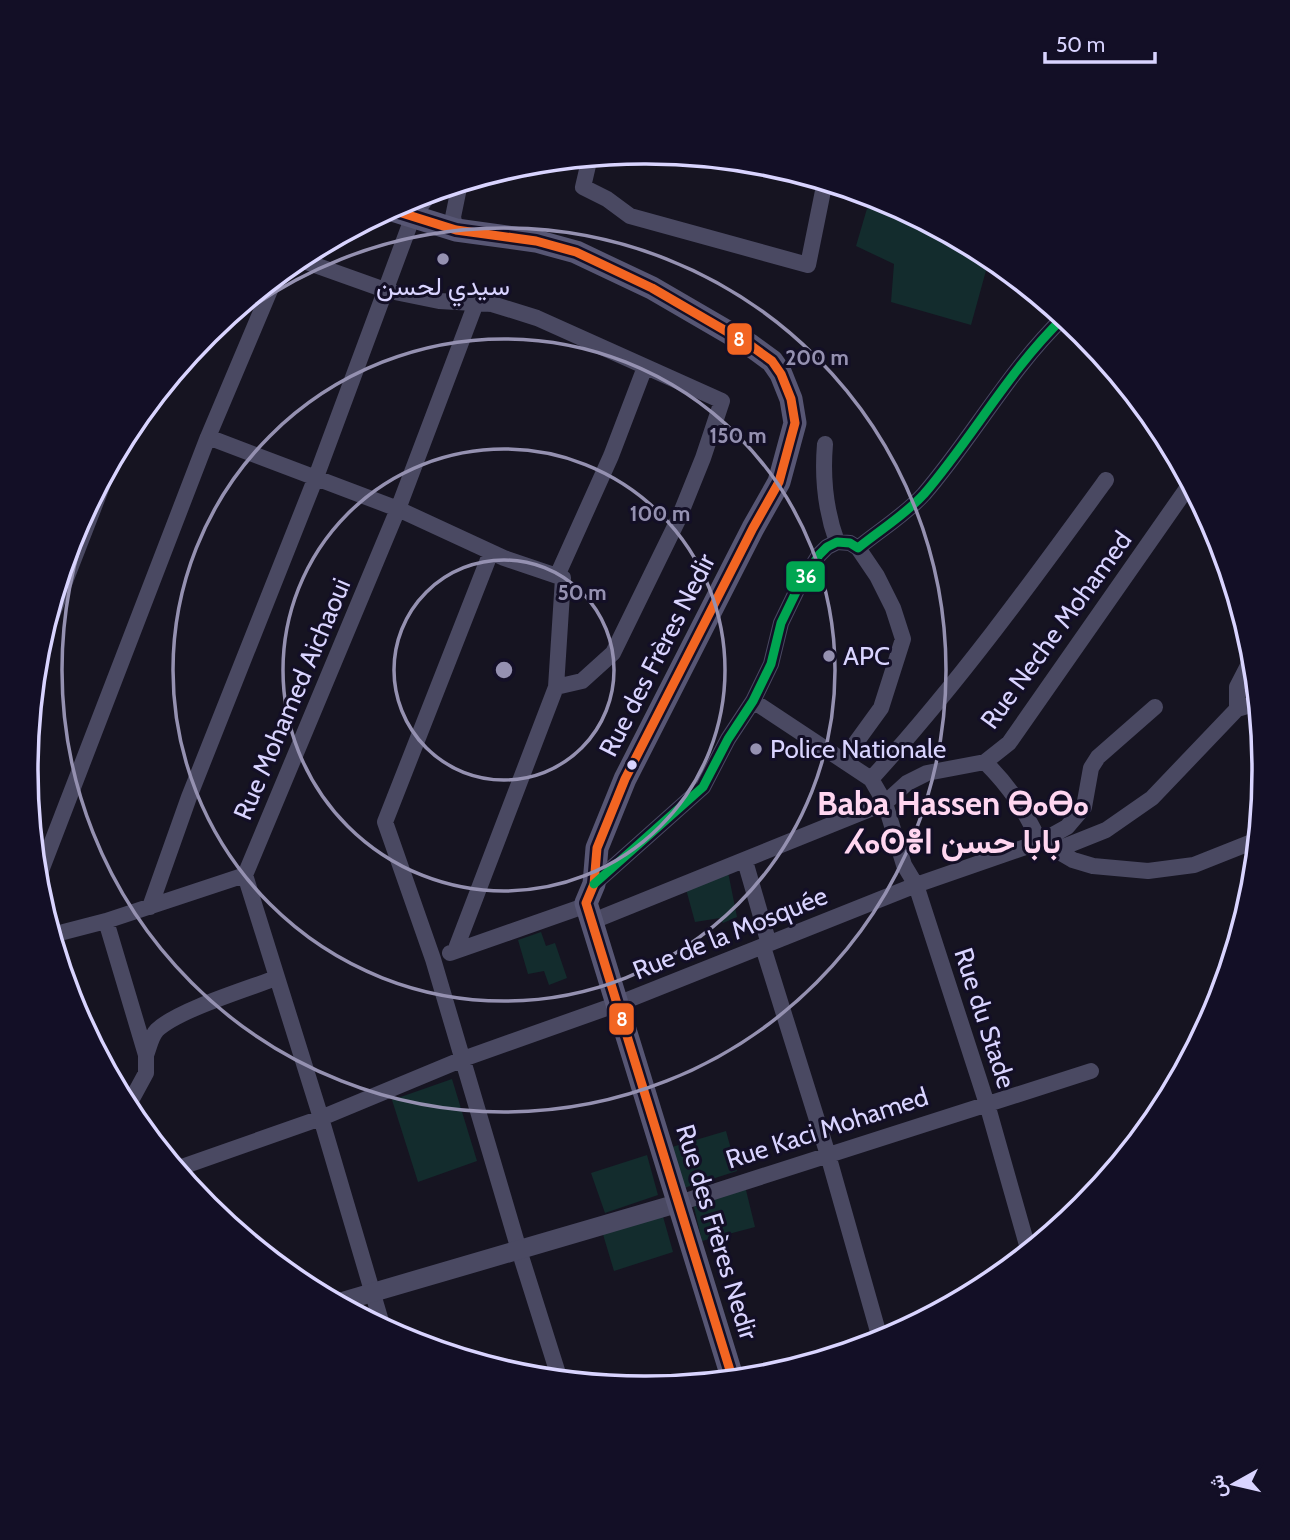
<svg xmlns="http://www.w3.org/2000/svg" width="1290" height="1540" font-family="Cabin,Vazirmatn,'Noto Sans Tifinagh',sans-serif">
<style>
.green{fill:#132c2d}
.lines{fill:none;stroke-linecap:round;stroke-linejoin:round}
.minor{stroke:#4a4962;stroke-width:16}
.tertiary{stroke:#4a4962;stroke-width:19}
.secondary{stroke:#575674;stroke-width:23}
.bus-1-casing{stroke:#130f26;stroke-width:14}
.bus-2-casing{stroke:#130f26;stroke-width:14}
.bus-1{stroke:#f26522;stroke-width:9}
.bus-2{stroke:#00a651;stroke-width:9}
.ring{fill:none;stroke:#9591b1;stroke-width:3.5}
.poi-dot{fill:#9591b1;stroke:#130f26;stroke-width:2.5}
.bus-dot{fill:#d9d4ff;stroke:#130f26;stroke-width:2.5}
.labels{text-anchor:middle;stroke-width:6;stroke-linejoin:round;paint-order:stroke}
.poi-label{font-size:26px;fill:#d9d4ff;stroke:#130f26;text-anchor:start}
.street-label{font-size:26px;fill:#d9d4ff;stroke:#130f26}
.district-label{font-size:33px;font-weight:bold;fill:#ffd6f0;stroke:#130f26}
.rim{fill:none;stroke:#d9d4ff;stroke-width:3.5}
.centre{fill:#9591b1;stroke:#130f26;stroke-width:3.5}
.ring-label{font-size:21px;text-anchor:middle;font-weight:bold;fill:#9591b1;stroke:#130f26;stroke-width:6;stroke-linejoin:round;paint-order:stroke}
.line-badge{stroke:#130f26;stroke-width:2.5}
.badge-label{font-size:19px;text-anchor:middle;font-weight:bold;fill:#fff}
</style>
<rect width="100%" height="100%" fill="#161421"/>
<path class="green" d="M 871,195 L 882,199 L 990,256 L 971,325 L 891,302 L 894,264 L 856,246 Z
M 728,872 L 737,917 L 723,923 L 720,918 L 695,922 L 686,889 Z
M 541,932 L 546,946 L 555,943 L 567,978 L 549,985 L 544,971 L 528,974 L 518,940 Z
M 452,1079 L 477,1161 L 418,1182 L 392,1100 Z
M 726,1131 L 737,1171 L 684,1188 L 672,1147 Z
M 647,1155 L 658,1195 L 605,1213 L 591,1173 Z
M 745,1186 L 755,1227 L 702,1241 L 693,1203 Z
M 662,1213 L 673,1252 L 614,1271 L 602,1231 Z"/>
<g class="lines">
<path class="minor" d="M 590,157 L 583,187 L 607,199 L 630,216 L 808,265 L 825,181
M 456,230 L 453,217 L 460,183
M 298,259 L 385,290 L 439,301 L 492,304 L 537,318 L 722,401 L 703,458 L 678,520 L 613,653 L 582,681 L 556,687
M 208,437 L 398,509 L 504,558 L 563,578 L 556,687 L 455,951
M 825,444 C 822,479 825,509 837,542
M 491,552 L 385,822 L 433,959 L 519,1250 L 560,1380
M 557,576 L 611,456 L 645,367
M 38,651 L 111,463
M 753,701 L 871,779 L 885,803 L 904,865 L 916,885 L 987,1104 L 1029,1252
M 1237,709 L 1257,703
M 844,759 L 881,708 L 903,639 L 893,608 L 877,576 L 858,548
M 985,762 C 1012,789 1023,808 1040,842
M 871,779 C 957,685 1031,583 1106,480
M 1049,846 L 1073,860 L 1093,866 L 1148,871 L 1194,865 L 1257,840
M 1056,850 L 1106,830 L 1152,798 L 1237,709 L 1237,687 L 1253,656
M 745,861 L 769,944
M 37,881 L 208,437 L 276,276
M 594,884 L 703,787 L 728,739 L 753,701 L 771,664 L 781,623 L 797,590 L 819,555 L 827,547 L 837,542 L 850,543 L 858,548 C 880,530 905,515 924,494 C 973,437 1009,370 1064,317
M 150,907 L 189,797 L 316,477 L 413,216 L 432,191
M 106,921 L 146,1055 L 146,1073 L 127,1108
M 593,921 L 885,803 L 907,783 L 927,773 L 985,762 L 1009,743 L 1190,484
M 52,935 L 106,921 L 245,875
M 763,947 L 828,1155 L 881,1342
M 450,953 L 587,905
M 146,1055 C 149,1048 151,1036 157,1030 C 178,1010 247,989 276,978
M 176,1169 L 321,1118 L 463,1059 L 615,1005 L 916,885 L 1040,842 L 1067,827 L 1084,807 L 1091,768 L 1098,757 L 1155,707
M 679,1203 L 1091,1071
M 383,1328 L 321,1118 L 245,875 L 398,509 L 476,303"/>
<path class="tertiary" d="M 337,1303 L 679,1203"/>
<path class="secondary" d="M 389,209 L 456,230 L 536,241 L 576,252 L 652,288 L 750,345 L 772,361 L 781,374 L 791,399 L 795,423 L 779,482 L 753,528 L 625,779 L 597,848 L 594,884 L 586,903 L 733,1380"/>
<g class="bus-1-casing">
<path id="bus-1" d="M 389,209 L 456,230 L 536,241 L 576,252 L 652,288 L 750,345 L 772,361 L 781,374 L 791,399 L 795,423 L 779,482 L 753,528 L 625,779 L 597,848 L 594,884 L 586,903 L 733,1380"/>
</g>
<g class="bus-2-casing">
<path id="bus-2" d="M 594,884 L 703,787 L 728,739 L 753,701 L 771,664 L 781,623 L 797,590 L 819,555 L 827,547 L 837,542 L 850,543 L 858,548 C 880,530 905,515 924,494 C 973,437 1009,370 1064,317"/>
</g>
<use href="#bus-1" class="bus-1"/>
<use href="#bus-2" class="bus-2"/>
</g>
<g class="ring">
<circle cx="504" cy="670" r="110"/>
<circle cx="504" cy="670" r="221"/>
<circle cx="504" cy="670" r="331"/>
<circle cx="504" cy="670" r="442"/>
</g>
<g class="poi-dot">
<circle cx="443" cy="259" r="7"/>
<circle cx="829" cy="656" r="7"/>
<circle cx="756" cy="749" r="7"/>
</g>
<circle class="bus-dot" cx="632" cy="765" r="6"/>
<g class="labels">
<g class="poi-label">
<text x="443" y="295" text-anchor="middle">سيدي لحسن</text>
<text x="843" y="665">APC</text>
<text x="770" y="758">Police Nationale</text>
</g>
<g class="street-label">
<text transform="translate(1056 630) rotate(-54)" y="9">Rue Neche Mohamed</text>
<text transform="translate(657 655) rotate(-63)" y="9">Rue des Frères Nedir</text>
<text transform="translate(292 699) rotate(-67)" y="9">Rue Mohamed Aichaoui</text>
<text transform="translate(730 933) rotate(-22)" y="9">Rue de la Mosquée</text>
<text transform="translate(985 1018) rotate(72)" y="9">Rue du Stade</text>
<text transform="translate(827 1128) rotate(-18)" y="9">Rue Kaci Mohamed</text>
<text transform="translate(717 1232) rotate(73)" y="9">Rue des Frères Nedir</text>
</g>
<g class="district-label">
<text x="953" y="815">Baba Hassen ⴱⴰⴱⴰ<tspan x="953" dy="38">ⵃⴰⵙⴻⵏ بابا حسن</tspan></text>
</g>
</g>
<path d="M0 0H1290V1540H0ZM644 164H646A606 606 0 0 1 1252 770V770A606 606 0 0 1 646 1376H644A606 606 0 0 1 38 770V770A606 606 0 0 1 644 164Z" fill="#130f26" fill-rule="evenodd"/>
<path class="rim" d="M644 164H646A606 606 0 0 1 1252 770V770A606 606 0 0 1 646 1376H644A606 606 0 0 1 38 770V770A606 606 0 0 1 644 164Z"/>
<circle cx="504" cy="670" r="10" class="centre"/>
<g class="ring-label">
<text x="817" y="365">200 m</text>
<text x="738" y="443">150 m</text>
<text x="660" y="521">100 m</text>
<text x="582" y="600">50 m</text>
</g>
<g class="line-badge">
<rect x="726" y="322" width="27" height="34" rx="7" fill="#f26522"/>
<rect x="785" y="560" width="41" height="33" rx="7" fill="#00a651"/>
<rect x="608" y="1002" width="27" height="34" rx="7" fill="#f26522"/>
</g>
<g class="badge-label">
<text x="739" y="346">8</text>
<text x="806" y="583">36</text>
<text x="622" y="1026">8</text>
</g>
<g transform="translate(1234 1484) rotate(262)" stroke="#130f26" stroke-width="5" paint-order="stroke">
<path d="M0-5L12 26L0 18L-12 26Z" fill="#d9d4ff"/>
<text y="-10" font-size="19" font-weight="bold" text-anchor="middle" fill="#d9d4ff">ش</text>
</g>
<path d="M1045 52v10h110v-10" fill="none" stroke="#d9d4ff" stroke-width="3.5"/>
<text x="1056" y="52" font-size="21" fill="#d9d4ff" stroke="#130f26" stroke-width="5" paint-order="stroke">50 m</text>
</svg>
